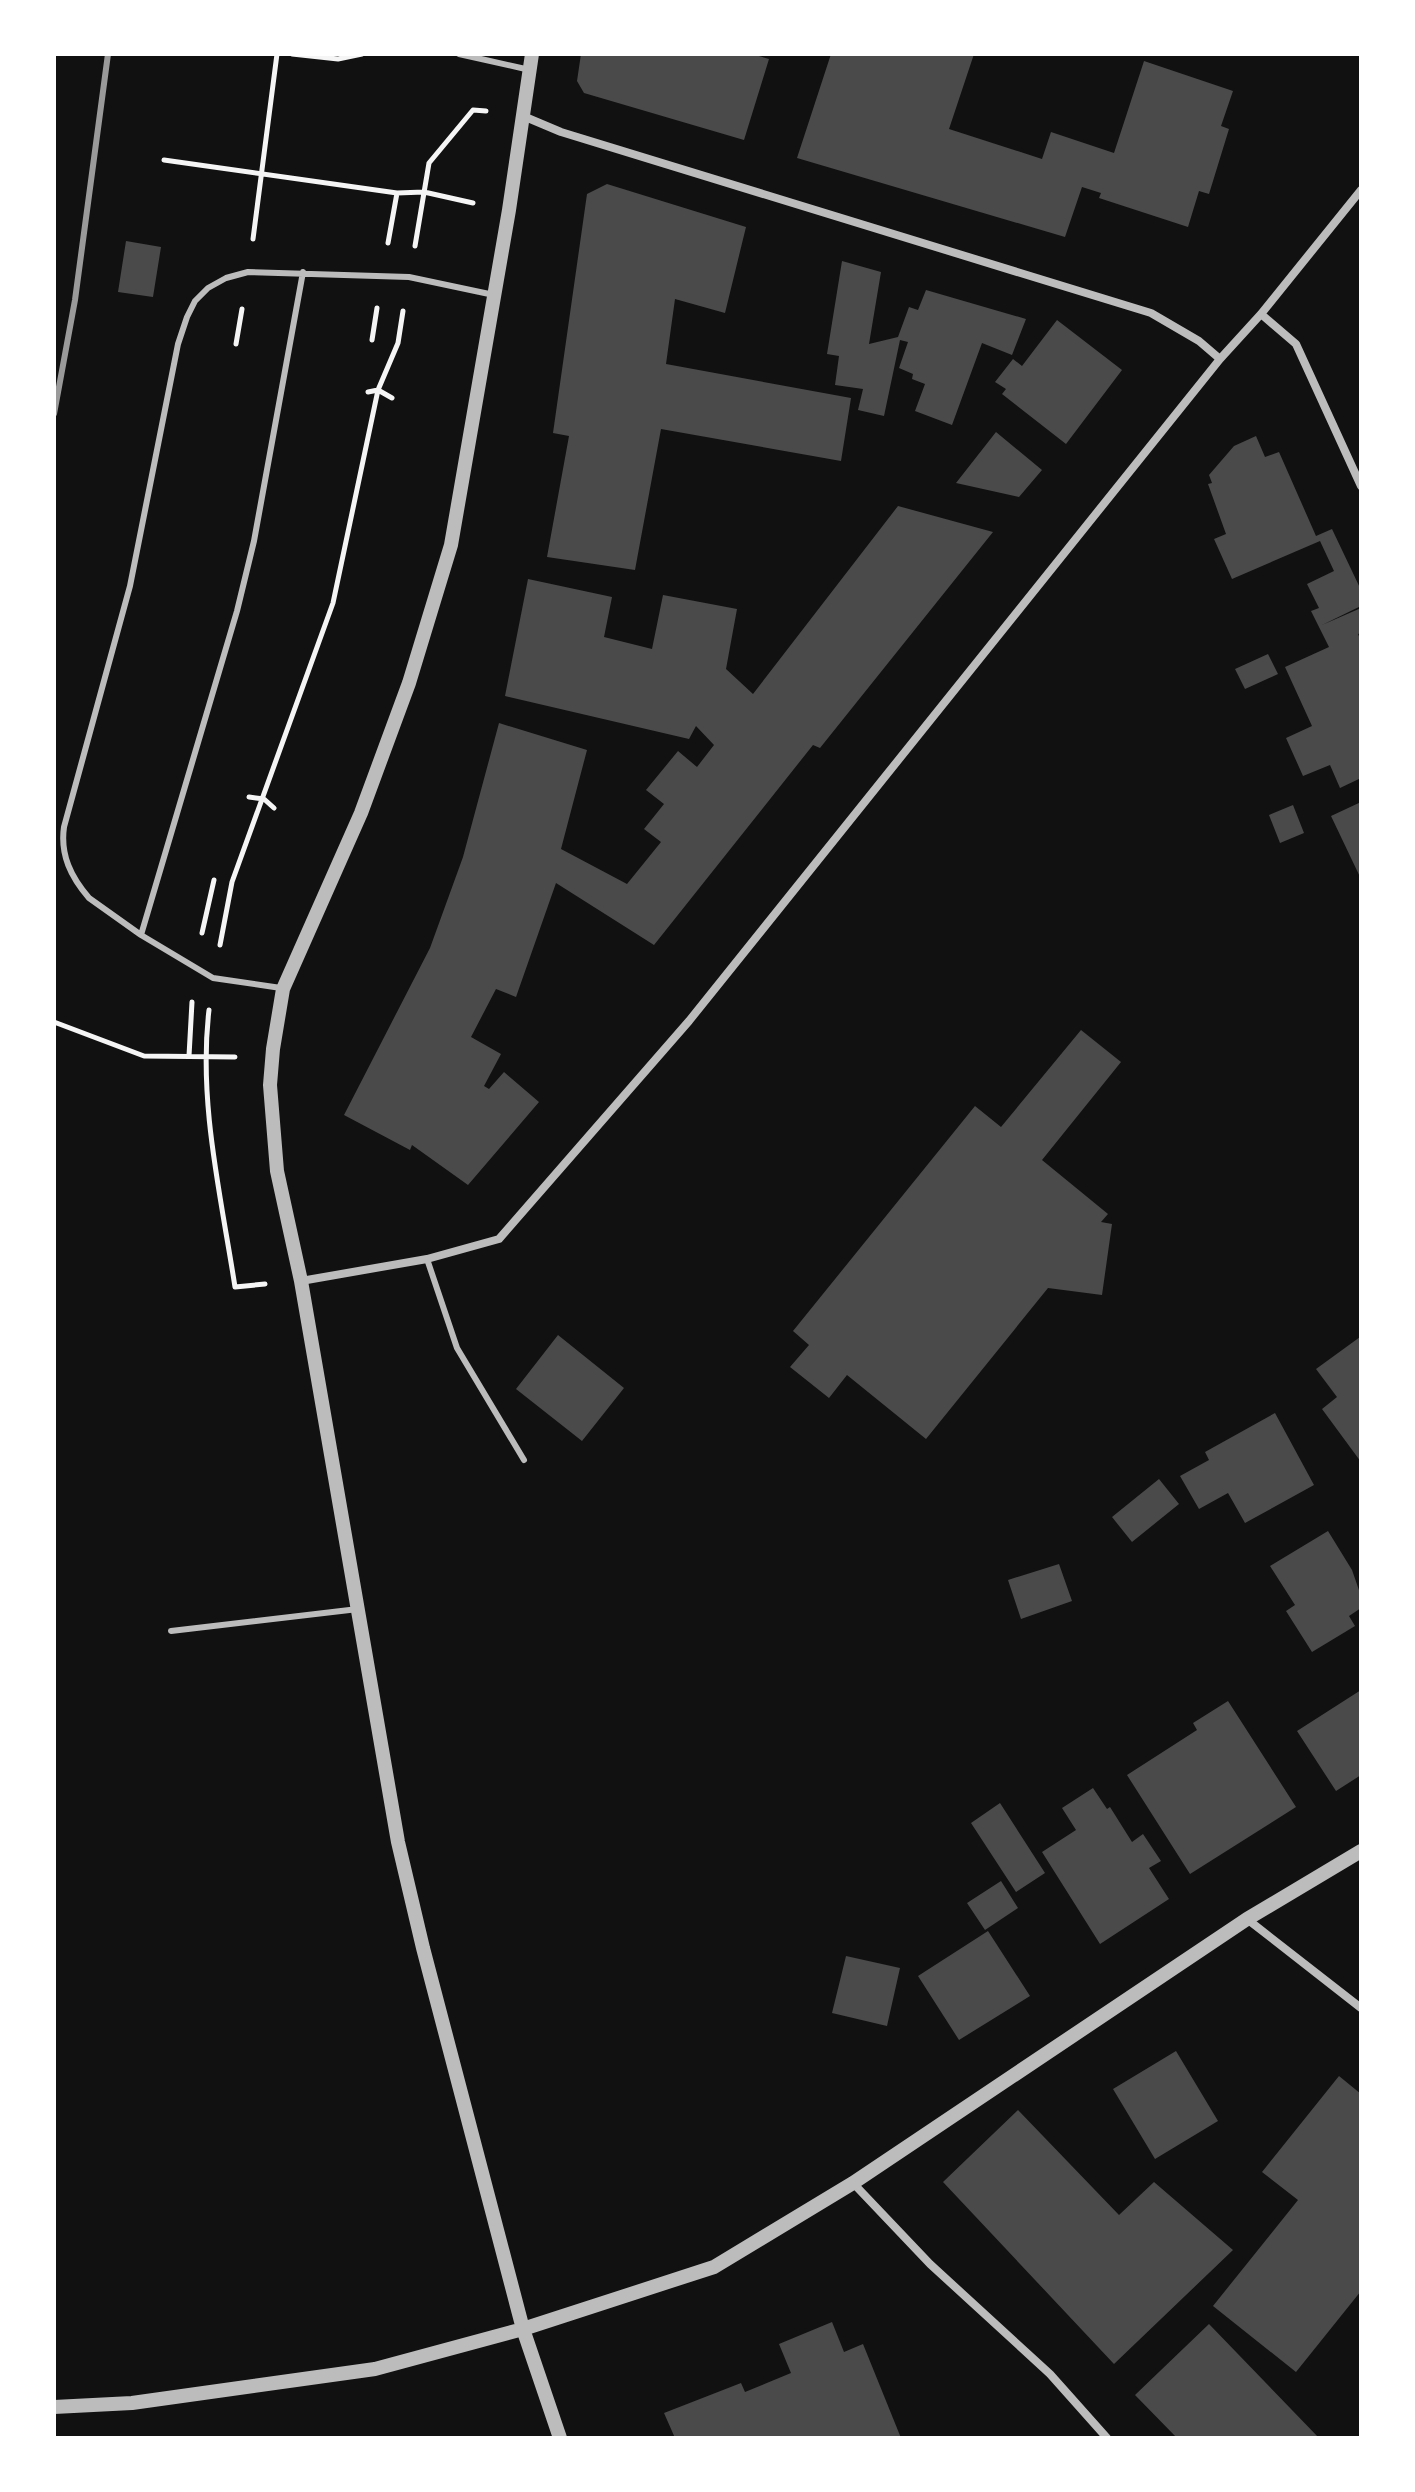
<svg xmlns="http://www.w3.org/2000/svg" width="1415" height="2492" font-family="Karla,sans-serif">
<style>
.building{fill:#4a4a4a}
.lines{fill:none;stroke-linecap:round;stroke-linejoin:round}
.path{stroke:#f5f5f5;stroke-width:5}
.service{stroke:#bcbcbc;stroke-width:6}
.minor{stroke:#bcbcbc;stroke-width:8}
.tertiary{stroke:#bcbcbc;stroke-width:14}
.rail{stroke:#9a9a9a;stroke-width:6}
</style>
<rect width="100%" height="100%" fill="#111"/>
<path class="building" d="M 581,54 L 752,54 L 769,59 L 744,140 L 584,93 L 577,81 Z
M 831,54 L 974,54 L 949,129 L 1042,159 L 1051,132 L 1114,153 L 1144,61 L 1233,91 L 1221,126 L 1229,129 L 1209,194 L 1199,191 L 1188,227 L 1099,198 L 1101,193 L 1082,187 L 1065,237 L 797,158 Z
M 607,184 L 746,227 L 725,313 L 675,299 L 666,364 L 851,398 L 841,461 L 661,429 L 635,570 L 547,557 L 569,436 L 553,433 L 587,194 Z
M 126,241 L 161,247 L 153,297 L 118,292 Z
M 842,261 L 881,272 L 869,344 L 898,337 L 909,307 L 918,310 L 926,290 L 1026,319 L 1012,355 L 982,343 L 952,425 L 915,411 L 925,384 L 912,379 L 913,374 L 899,368 L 908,342 L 900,340 L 884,416 L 858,410 L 863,389 L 835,385 L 839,356 L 827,354 Z
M 1057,320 L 1122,370 L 1066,444 L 1002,394 L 1006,389 L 995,382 L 1013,359 L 1022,366 Z
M 996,432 L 1042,470 L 1019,497 L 956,483 Z
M 1256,436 L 1265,457 L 1279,452 L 1316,536 L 1332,529 L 1361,590 L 1361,606 L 1322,625 L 1361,608 L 1361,633 L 1358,634 L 1361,641 L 1361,778 L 1340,788 L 1330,765 L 1303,776 L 1286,738 L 1312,726 L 1285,667 L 1329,647 L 1311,611 L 1319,608 L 1307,584 L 1334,571 L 1320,541 L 1232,579 L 1214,539 L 1226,534 L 1208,484 L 1212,483 L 1209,475 L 1234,446 Z
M 898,506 L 993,532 L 820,748 L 813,745 L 654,945 L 556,883 L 516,997 L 496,989 L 471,1037 L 501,1054 L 484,1086 L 489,1089 L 504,1072 L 539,1102 L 468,1185 L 412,1145 L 410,1150 L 344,1115 L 430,948 L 463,857 L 499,723 L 587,750 L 561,849 L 627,884 L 661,842 L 644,829 L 664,804 L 646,790 L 678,751 L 697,767 L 714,745 L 696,726 L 689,739 L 505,696 L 528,579 L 612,597 L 604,637 L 652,649 L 663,595 L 737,609 L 726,669 L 753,694 Z
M 1268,654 L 1278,674 L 1245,689 L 1235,669 Z
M 1361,802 L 1361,879 L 1331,816 Z
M 1293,805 L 1304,833 L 1280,843 L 1269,815 Z
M 1081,1030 L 1121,1062 L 1042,1160 L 1108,1214 L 1101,1222 L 1112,1224 L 1102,1295 L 1048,1288 L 926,1439 L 847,1375 L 829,1398 L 790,1367 L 809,1345 L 793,1331 L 975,1106 L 1001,1127 Z
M 558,1335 L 624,1388 L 582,1441 L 516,1389 Z
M 1360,1337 L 1361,1339 L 1361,1462 L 1322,1409 L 1337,1397 L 1316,1369 Z
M 1275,1413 L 1314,1485 L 1245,1523 L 1228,1493 L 1199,1509 L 1180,1476 L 1209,1460 L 1205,1452 Z
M 1159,1479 L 1179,1504 L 1132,1542 L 1112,1517 Z
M 1328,1531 L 1352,1570 L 1361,1596 L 1361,1608 L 1349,1616 L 1355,1626 L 1312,1652 L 1286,1611 L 1295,1605 L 1270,1566 Z
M 1059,1564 L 1072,1601 L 1021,1619 L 1008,1580 Z
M 1361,1690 L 1361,1775 L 1336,1791 L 1297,1731 Z
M 1228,1701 L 1296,1807 L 1190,1874 L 1127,1775 L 1197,1730 L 1193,1723 Z
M 1093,1788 L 1107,1809 L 1110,1807 L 1132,1842 L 1143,1834 L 1161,1861 L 1149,1868 L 1169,1899 L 1100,1944 L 1042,1852 L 1076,1830 L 1062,1808 Z
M 1000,1803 L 1045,1873 L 1016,1892 L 971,1823 Z
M 1001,1881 L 1018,1908 L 985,1930 L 967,1903 Z
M 988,1931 L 1030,1996 L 959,2040 L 918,1976 Z
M 846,1956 L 900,1968 L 887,2026 L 832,2013 Z
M 1176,2051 L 1218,2121 L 1155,2159 L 1113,2089 Z
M 1339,2076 L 1361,2094 L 1361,2291 L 1296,2372 L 1213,2306 L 1298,2200 L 1262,2172 Z
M 1018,2110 L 1119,2215 L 1154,2182 L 1233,2250 L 1114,2364 L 943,2182 Z
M 832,2322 L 844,2352 L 863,2344 L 901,2438 L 675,2438 L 664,2413 L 741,2383 L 745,2392 L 791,2373 L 779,2344 Z
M 1209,2324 L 1319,2438 L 1177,2438 L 1135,2395 Z"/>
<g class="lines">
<path class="path" d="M 292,54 L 338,59 L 362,54
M 164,160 L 397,193 L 424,192 L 473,203
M 253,239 L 277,54
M 388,243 L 397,193
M 415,246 L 429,163 L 473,110 L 486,111
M 372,340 L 377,308
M 236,344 L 242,309
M 368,392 L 378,390 L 392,398
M 249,797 L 264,799 L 274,808
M 202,933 L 214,880
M 220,945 L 232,882 L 333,603 L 378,390 L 398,343 L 403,311
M 209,1010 C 198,1102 221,1196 235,1287 L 265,1284
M 54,1022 L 144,1056 L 235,1057
M 189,1056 L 192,1002"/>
<path class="service" d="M 459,54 L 530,70
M 141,935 L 237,611 L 254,541 L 303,272
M 281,988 L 213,978 L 141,935 L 89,898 C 71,877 60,855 64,827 L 130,586 L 178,344 L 187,317 L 195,301 L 208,288 L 226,278 L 248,272 L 409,277 L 494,295
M 427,1259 L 457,1348 L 524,1460
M 171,1631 L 358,1609"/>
<path class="minor" d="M 523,116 L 561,132 L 1151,313 L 1199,341 L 1220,359
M 1261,314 L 1296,344 L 1361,486
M 301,1281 L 427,1259 L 499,1239 L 689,1021 L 1220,359 L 1261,314 L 1361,190
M 1247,1919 L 1361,2008
M 853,2183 L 930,2264 L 1050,2374 L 1107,2438"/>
<path class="tertiary" d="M 532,54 L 509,210 L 451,545 L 409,683 L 361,813 L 283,989 L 273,1049 L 270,1085 L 277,1171 L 301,1281 L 398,1842 L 423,1948 L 523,2329 L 560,2438
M 54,2407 L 132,2403 L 375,2369 L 523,2329 L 714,2267 L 853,2183 L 1247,1919 L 1361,1851"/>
<path class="rail" d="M 54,414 L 75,300 L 108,54"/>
</g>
<rect width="1415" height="2492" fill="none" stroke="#ffffff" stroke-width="112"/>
</svg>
